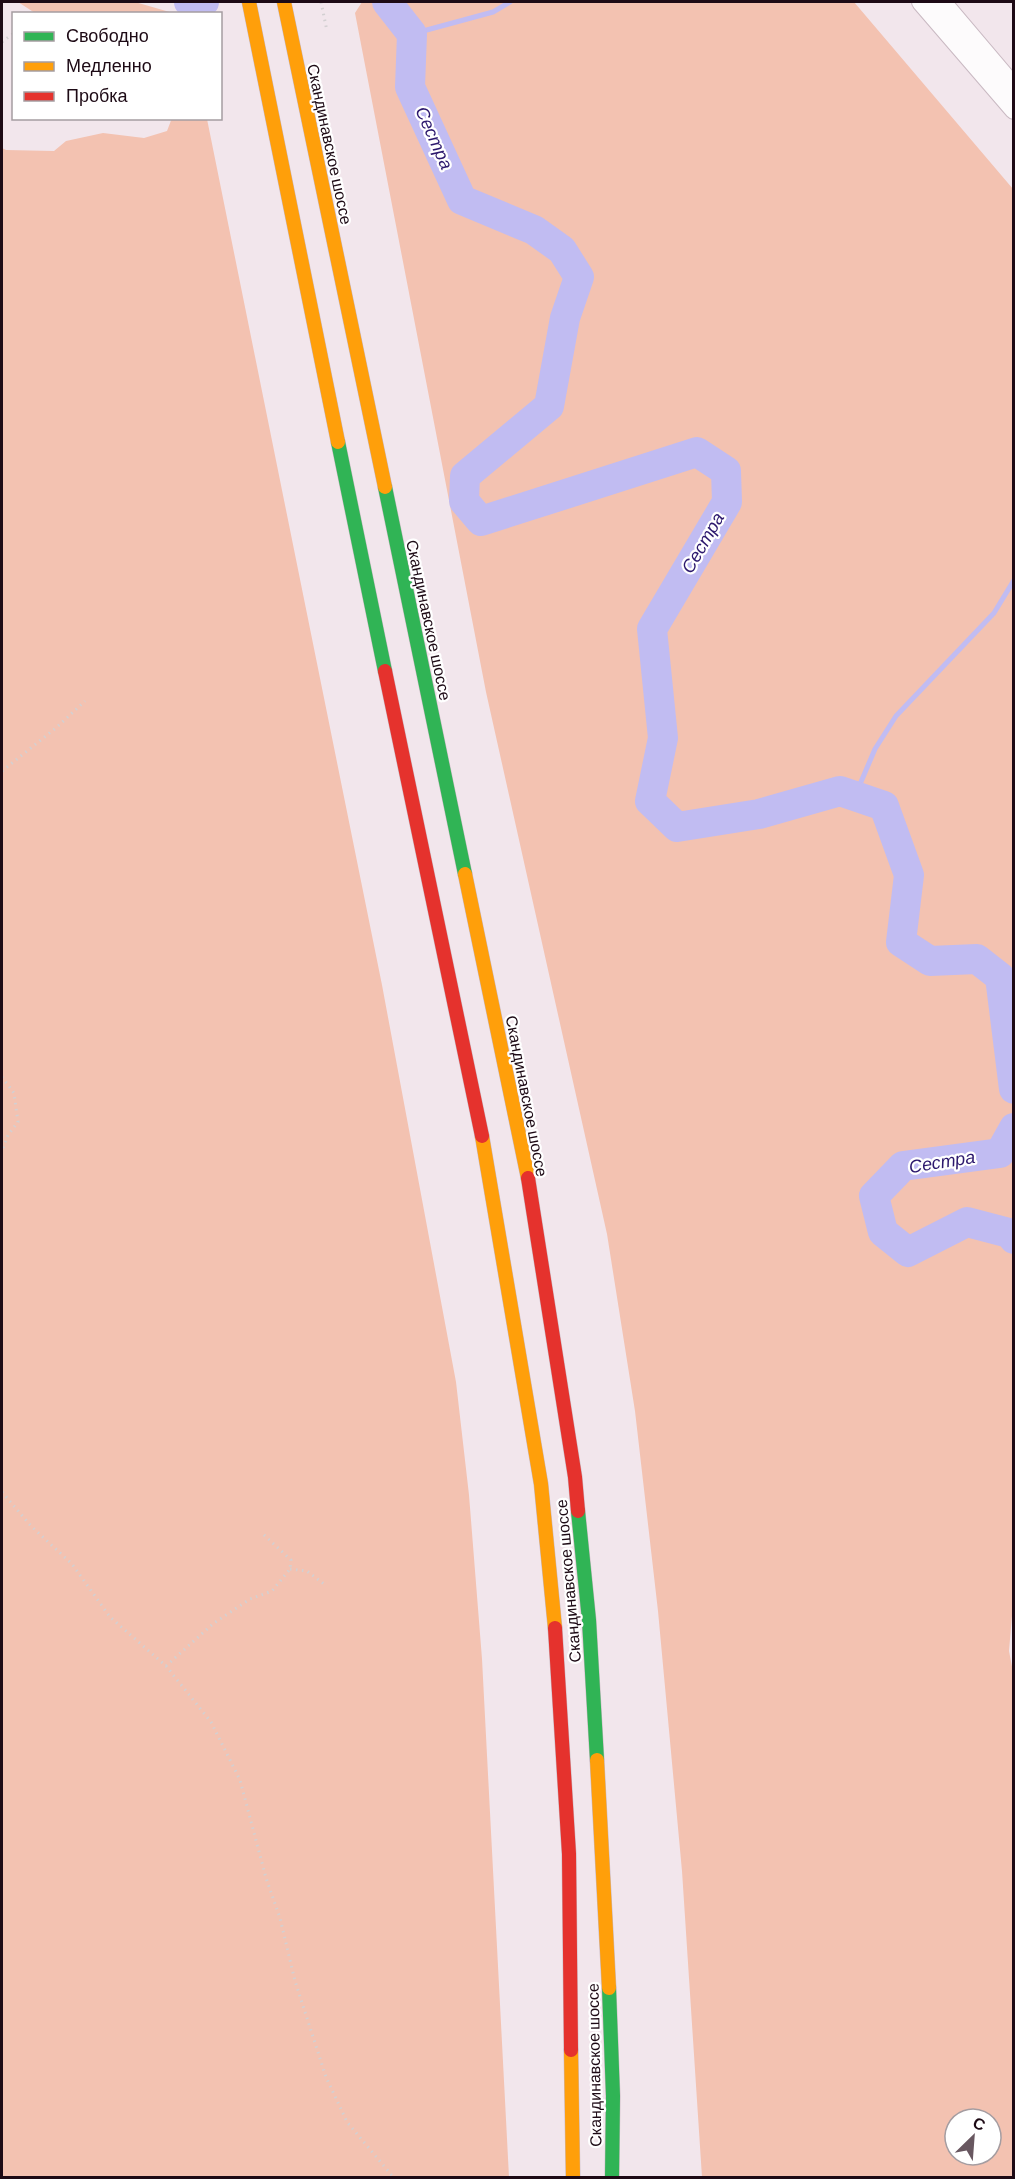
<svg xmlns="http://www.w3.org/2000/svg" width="1015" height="2179" font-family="Barlow,sans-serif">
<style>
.forest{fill:#f3c2b1;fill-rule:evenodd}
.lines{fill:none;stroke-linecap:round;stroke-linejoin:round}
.stream{stroke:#c1bcf2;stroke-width:5}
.river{stroke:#c1bcf2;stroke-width:30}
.street-casing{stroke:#c9b9c2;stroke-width:20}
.fast-casing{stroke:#c9b9c2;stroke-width:15}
.slow-casing{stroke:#c9b9c2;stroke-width:15}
.jam-casing{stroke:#c9b9c2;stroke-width:15}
.path{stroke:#d3d0d2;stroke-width:3;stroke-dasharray:1.5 4.5;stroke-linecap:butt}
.street{stroke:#fdfbfc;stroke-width:18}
.fast{stroke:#30b455;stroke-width:14}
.slow{stroke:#ff9f0a;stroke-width:14}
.jam{stroke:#e5322d;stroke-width:14}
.labels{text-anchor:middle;stroke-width:4.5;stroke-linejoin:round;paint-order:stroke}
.street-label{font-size:16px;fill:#1d0a15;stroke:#fff}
.water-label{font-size:18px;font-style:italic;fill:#2c186d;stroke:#fff}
</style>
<rect width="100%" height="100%" fill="#f2e6ec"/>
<path class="forest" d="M 18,2 L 135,2 L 173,13 L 35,13 Z
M 362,2 L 854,2 L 1013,189 L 1014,1592 L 1009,1651 L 1014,1677 L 1013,2177 L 702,2177 L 682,1871 L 658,1611 L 635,1411 L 607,1234 L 486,692 L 355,13 ZM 955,2119 L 991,2119 L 991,2155 L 955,2155 Z
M 172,118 L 207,119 L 382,985 L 456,1382 L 469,1495 L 482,1659 L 509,2177 L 2,2177 L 2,148 L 6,150 L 54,151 L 66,141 L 103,133 L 144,138 L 167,131 Z"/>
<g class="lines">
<path class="stream" d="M 412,34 L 493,12 L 510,2
M 855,796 L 875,749 L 896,716 L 994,613 L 1014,580"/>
<path class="river" d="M 189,2 L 204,2
M 387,2 L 412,34 L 410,87 L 462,200 L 534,230 L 562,250 L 579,277 L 565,318 L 549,406 L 465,476 L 464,501 L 481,521 L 697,452 L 726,471 L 727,502 L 652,629 L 663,738 L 650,801 L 677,827 L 759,814 L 840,791 L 884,806 L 909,875 L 901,942 L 930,961 L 977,959 L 1000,977 L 1014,1089
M 1014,1128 L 1000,1153 L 903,1166 L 874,1196 L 883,1232 L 908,1252 L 967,1222 L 1009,1233 L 1014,1239"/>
<g class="street-casing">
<path id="street" d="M 921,2 L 1014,110
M 942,2 L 1014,87"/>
</g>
<g class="fast-casing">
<path id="fast" d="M 338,442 L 385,671
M 385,487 L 465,874
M 578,1511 L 589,1620 L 597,1760
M 609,1988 L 613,2096 L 612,2178"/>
</g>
<g class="slow-casing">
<path id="slow" d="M 249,2 L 338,442
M 284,2 L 385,487
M 465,874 L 528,1178
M 482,1136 L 541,1484 L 555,1628
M 597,1760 L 609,1988
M 571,2050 L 573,2178"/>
</g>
<g class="jam-casing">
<path id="jam" d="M 385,671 L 482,1136
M 528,1178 L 575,1477 L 578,1511
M 555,1628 L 569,1854 L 571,2050"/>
</g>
<path class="path" d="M 321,2 L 327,31
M 2,42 L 14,33
M 2,771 L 57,727 L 85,701
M 2,1077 L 14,1093 L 18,1122 L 8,1135 L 2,1151
M 2,1492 L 31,1526 L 72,1564 L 110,1617 L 166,1666 L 211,1722 L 240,1780 L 266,1878 L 280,1918 L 295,1981 L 326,2077 L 347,2122 L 394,2178
M 290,1569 L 307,1571 L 324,1584
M 166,1666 L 214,1623 L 250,1599 L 272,1591 L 290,1569 L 291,1560 L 263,1534"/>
<use href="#street" class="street"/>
<use href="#fast" class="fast"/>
<use href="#slow" class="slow"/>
<use href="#jam" class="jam"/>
</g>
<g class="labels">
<g class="street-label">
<text transform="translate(330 144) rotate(78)" y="6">Скандинавское шоссе</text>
<text transform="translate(429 620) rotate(78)" y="6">Скандинавское шоссе</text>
<text transform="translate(527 1096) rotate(79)" y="6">Скандинавское шоссе</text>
<text transform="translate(568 1581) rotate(-95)" y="6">Скандинавское шоссе</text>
<text transform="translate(594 2065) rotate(-91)" y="6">Скандинавское шоссе</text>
</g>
<g class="water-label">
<text transform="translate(434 138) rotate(66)" y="6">Сестра</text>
<text transform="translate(703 543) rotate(-60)" y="6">Сестра</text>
<text transform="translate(942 1162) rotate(-9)" y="6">Сестра</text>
</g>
</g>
<rect width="1015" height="2179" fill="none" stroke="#1d0a15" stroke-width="6"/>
<rect x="12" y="12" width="210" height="108" fill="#ffffff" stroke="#a59da1" stroke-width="1.5"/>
<rect x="24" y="32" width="30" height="9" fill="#30b455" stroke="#a59da1" stroke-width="1.5"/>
<text x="66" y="42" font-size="18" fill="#1d0a15">Свободно</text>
<rect x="24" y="62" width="30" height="9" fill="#ff9f0a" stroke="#a59da1" stroke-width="1.5"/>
<text x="66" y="72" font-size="18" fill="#1d0a15">Медленно</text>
<rect x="24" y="92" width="30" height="9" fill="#e5322d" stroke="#a59da1" stroke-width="1.5"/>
<text x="66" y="102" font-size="18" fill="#1d0a15">Пробка</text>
<g transform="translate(973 2137) rotate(25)"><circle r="28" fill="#ffffff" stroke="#a59da1" stroke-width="1.5"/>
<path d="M0-4.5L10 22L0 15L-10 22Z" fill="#685760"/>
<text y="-9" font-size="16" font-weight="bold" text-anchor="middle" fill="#1d0a15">С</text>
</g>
</svg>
